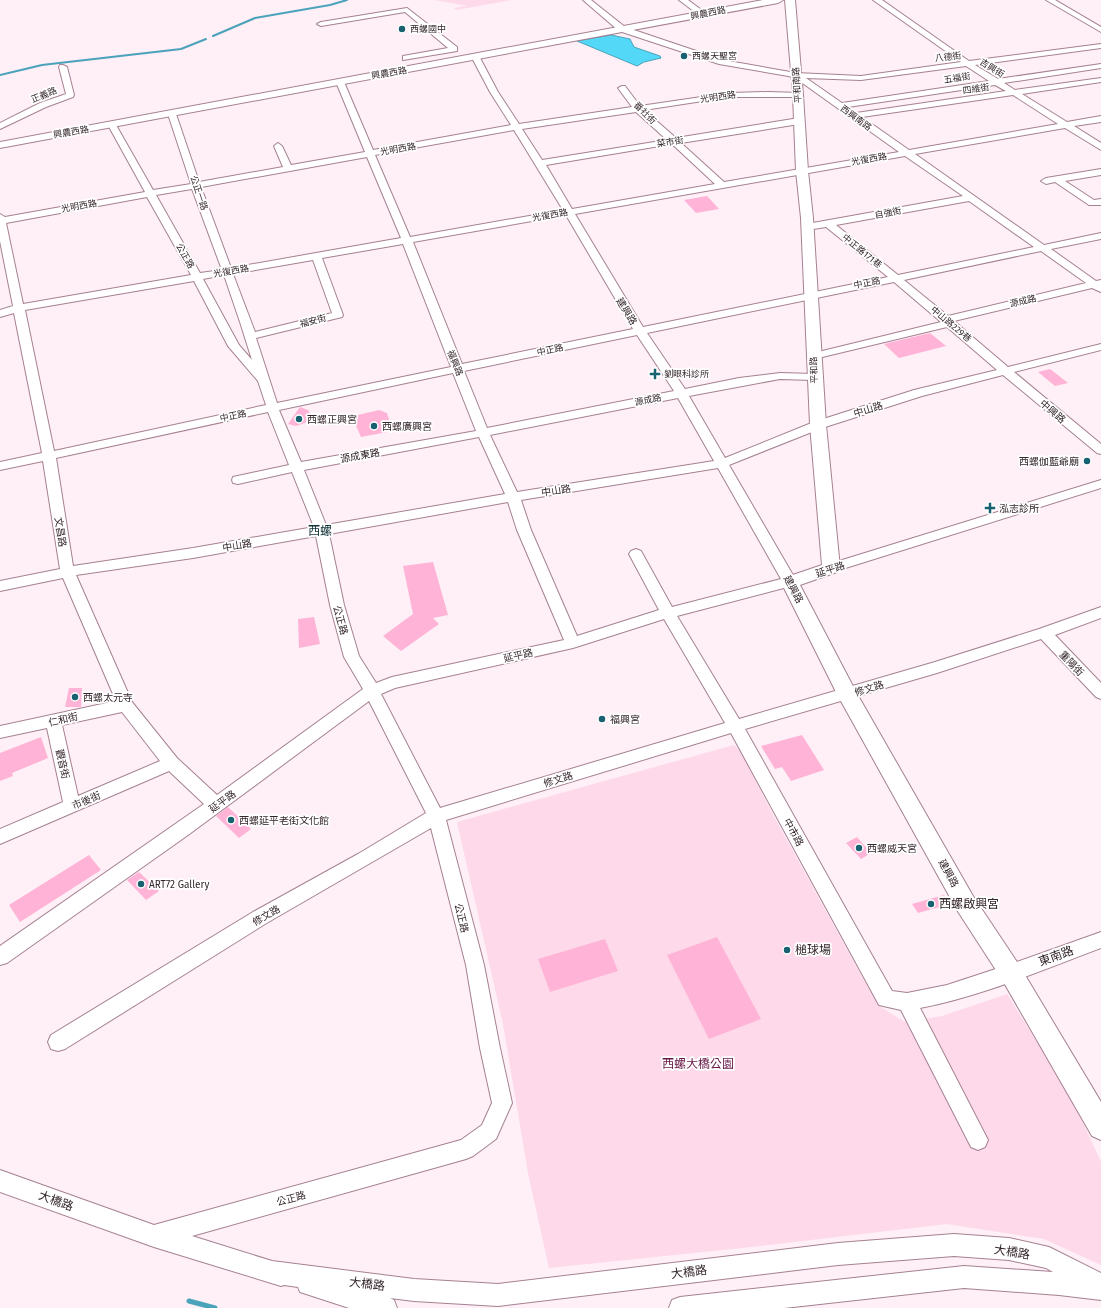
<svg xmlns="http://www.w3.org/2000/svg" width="1101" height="1308" font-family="'Fira Sans','Noto Sans TC',sans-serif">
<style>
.green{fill:#fed9e9}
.water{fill:#53d9f7;stroke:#4aa3ba}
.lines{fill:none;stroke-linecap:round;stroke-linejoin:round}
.stream-far1{stroke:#4aa3ba;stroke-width:2}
.stream{stroke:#4aa3ba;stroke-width:5}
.building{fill:#ffb4d7}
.minor-casing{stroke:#a58192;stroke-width:2}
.major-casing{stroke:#a58192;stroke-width:2}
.minor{fill:#fff;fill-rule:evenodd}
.major{fill:#fff;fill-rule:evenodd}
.poi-dot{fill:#186170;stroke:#fff;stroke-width:1.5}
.labels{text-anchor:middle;stroke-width:3.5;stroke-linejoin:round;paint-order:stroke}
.far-street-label{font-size:9px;fill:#34262c;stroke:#fff}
.far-poi-label{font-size:9px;fill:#34262c;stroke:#fff;text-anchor:start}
.street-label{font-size:10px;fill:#34262c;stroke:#fff}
.poi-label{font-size:10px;fill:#34262c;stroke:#fff;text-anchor:start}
.quarter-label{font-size:12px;fill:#0f2f37;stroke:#fff}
.near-poi-label{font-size:12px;fill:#34262c;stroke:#fff;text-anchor:start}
.near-street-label{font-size:12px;fill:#34262c;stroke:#fff}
.near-park-label{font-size:12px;fill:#661745;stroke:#fff}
</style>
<rect width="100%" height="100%" fill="#ffeff6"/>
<path class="green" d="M 435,0 L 511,0 L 456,10 L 454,8 L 467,6 Z
M 734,745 L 742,753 L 772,813 L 862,977 L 879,1006 L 905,1022 L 942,1016 L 1007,994 L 1071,1097 L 1101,1162 L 1101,1265 L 1044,1239 L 947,1224 L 742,1248 L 549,1268 L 528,1173 L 503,1024 L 457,822 Z"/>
<path class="water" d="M 611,35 L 630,39 L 634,47 L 660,56 L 661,58 L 644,62 L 637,66 L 577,41 Z"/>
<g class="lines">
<path class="stream-far1" d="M 213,36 L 255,18 L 330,5 L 347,0
M 0,75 L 42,65 L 181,49 L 206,39"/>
<path class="stream" d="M 189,1301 L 215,1308"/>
</g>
<path class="building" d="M 707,196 L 719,209 L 696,213 L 684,200 Z
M 930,333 L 946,346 L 899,358 L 884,344 Z
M 1050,369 L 1068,383 L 1055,386 L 1038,372 Z
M 300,407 L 308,410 L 311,415 L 305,423 L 296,426 L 288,424 Z
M 379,410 L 387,413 L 393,431 L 361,437 L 354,421 L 358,415 Z
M 433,562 L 448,615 L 433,618 L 439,624 L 401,651 L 383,636 L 413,614 L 403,566 Z
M 314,617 L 320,644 L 299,648 L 298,619 Z
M 69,688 L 82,688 L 81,707 L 65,707 Z
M 802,735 L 824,770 L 791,781 L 782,767 L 775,769 L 761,746 Z
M 41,737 L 48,758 L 12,773 L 13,776 L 0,781 L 0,753 Z
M 228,807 L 251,829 L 239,838 L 216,816 Z
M 857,837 L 871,853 L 861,859 L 846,843 Z
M 89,855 L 101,870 L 20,922 L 9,905 Z
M 139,872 L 159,891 L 146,900 L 127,880 Z
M 944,895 L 950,904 L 918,913 L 912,904 Z
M 717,937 L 761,1019 L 709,1039 L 667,955 Z
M 605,939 L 618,971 L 550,992 L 538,959 Z"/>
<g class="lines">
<g class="minor-casing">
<path id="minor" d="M 583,0 L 591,0 L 625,27 L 723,60 L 796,73 L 861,76 L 961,62 L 873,0 L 882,0 L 969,61 L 1101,44 L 1101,48 L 975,65 L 998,79 L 1101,64 L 1101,68 L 1004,83 L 1015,90 L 1101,78 L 1101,82 L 1022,94 L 1067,122 L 1101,116 L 1101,122 L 1074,126 L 1101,143 L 1101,150 L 1065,128 L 915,154 L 1044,245 L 1101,233 L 1101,239 L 1051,249 L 1096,281 L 1101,280 L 1101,292 L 1092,288 L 954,321 L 1008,367 L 1101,344 L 1101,350 L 1014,372 L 1101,444 L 1101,454 L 1097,453 L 1003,375 L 922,396 L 822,428 L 729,465 L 797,582 L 795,585 L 677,616 L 739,719 L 935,662 L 1039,629 L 1101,607 L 1101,618 L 1055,635 L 1101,683 L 1101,699 L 1096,697 L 1041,639 L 937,673 L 745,729 L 892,991 L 907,993 L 947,985 L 1011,964 L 1101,932 L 1101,948 C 1042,970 982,996 920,1008 L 988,1140 L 985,1147 L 978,1150 L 971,1147 L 901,1010 L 879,1005 L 731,733 L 446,820 L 484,965 L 500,1048 L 512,1103 L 496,1139 L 473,1156 L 466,1159 L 192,1236 L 272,1261 L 414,1279 L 498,1284 L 838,1243 L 954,1234 L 1009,1238 L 1049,1247 L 1101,1273 L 1101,1300 L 1059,1295 L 964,1288 L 784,1308 L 669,1308 L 672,1300 L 680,1297 L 964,1266 L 1053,1272 L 1046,1268 L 1009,1260 L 954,1256 L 838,1265 L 498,1306 L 414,1301 L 390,1298 L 394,1300 L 397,1308 L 349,1308 L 300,1292 L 298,1287 L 284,1285 L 281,1286 L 154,1247 L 0,1192 L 0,1170 L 154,1225 L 461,1140 L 482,1125 L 492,1103 L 480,1048 L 466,965 L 431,828 L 265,924 L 65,1049 L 58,1051 L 51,1049 L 48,1042 L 51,1035 L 253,912 L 358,854 L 426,813 L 369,701 L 188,835 L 7,963 L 0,965 L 0,946 L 204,804 L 169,771 L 0,844 L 0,829 L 63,802 L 47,728 L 0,738 L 0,726 L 116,701 L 63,578 L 0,591 L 0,581 L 60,569 L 43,461 L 0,470 L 0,462 L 42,453 L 14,313 L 0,317 L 0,310 L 13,306 L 0,241 L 0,214 L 5,217 L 145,192 L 108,125 L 112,122 L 116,125 L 153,190 L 191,184 L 168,114 L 172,111 L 176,114 L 199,182 L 283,167 L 274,146 L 278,143 L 282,146 L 291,165 L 365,152 L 336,82 L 340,80 L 344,82 L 373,150 L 511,125 L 490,92 L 471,56 L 475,54 L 479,56 L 498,92 L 519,124 L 632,107 L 618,88 L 622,86 L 625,86 L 640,106 L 729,93 L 768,92 L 801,93 L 802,95 L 801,97 L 729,97 L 644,110 L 676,138 L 799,118 L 802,119 L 803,121 L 799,124 L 681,143 L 724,182 L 899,152 L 794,77 L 719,64 L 619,31 ZM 966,66 L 989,81 L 842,103 L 806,78 L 861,80 ZM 995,85 L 1006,91 L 856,113 L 848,107 ZM 1013,95 L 1058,124 L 909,150 L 862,117 ZM 636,112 L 667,140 L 542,160 L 522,129 ZM 514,130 L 563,210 L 410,237 L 375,155 ZM 672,144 L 715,184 L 572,209 L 546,165 ZM 905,156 L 963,196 L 807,224 L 802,227 L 807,230 L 826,227 L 888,277 L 643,327 L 575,214 ZM 367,157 L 401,238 L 231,268 L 201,187 ZM 192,189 L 222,270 L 200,273 L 156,195 ZM 147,197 L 191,275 L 23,304 L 6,223 ZM 969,201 L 1034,247 L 898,275 L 836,225 ZM 566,215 L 633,329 L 462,364 L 413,242 ZM 403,244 L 451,367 L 277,403 L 256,338 L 342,317 L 343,315 L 322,258 ZM 1041,251 L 1086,283 L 948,316 L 904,280 ZM 313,260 L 332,313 L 255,332 L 233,274 ZM 224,275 L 240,322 L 252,360 L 239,345 L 203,279 ZM 194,281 L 228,346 L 258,381 L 266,405 L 54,451 L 25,310 ZM 894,282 L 941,322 L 810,354 L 808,356 L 810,358 L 814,359 L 947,327 L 997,370 L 914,390 L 814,422 L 725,458 L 689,396 L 780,379 L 814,380 L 818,379 L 820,377 L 818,375 L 814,374 L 780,373 L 739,378 L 685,389 L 647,333 ZM 637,335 L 674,391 L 487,428 L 464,371 ZM 453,373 L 476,431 L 301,462 L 279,410 ZM 678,398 L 714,461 L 517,492 L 490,435 ZM 268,412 L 289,465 L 233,477 L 232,480 L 233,483 L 238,484 L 292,472 L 314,527 L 193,548 L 73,566 L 56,458 ZM 479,437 L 505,494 L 326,525 L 304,470 ZM 718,468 L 781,579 L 672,607 L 641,551 L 636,549 L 631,551 L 629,554 L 659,610 L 577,636 L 531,530 L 521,500 ZM 508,502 L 517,530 L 564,640 L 392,677 L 376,683 L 359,656 L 344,605 L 329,534 ZM 316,536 L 330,605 L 344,657 L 363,689 L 217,795 L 177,758 L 132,702 L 76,575 L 193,558 ZM 664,619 L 725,723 L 440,808 L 381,694 L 395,688 L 573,648 ZM 122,712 L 160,761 L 78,796 L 62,725 Z
M 679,0 L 688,0 L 707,14 L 706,16 L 700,16 Z
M 1046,0 L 1055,0 L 1101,27 L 1101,32 Z
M 407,8 L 457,47 L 457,51 L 403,60 L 403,56 L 448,48 L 405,12 L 321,26 L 317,24 L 321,22 Z
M 60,65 L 63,65 L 67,67 L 74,95 L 73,97 L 46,107 L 0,129 L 0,123 L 40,103 L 66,94 L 59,67 Z
M 1101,169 L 1101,175 L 1065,181 L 1094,200 L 1101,199 L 1101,205 L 1089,205 L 1055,182 L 1046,184 L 1041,181 L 1046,178 Z
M 1101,480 L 1101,488 L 836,571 L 831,573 L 826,571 L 824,568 L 826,565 Z"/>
</g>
<g class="major-casing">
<path id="major" d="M 763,0 L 783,0 L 778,3 L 0,148 L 0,142 Z
M 785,0 L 795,0 L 803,95 L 808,171 L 813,218 L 826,425 L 840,568 L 837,572 L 800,585 L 856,692 L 973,896 L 1019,965 L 1101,1102 L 1101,1140 L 1092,1136 L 1003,981 L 957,910 L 837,694 L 781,582 L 784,578 L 822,565 L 810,425 L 801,218 L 796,171 L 793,95 Z"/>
</g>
<use href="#minor" class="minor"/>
<use href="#major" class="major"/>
</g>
<g class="poi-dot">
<circle cx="402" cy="29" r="4"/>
<circle cx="684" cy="56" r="4"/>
<path d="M653 368h4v4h4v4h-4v4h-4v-4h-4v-4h4z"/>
<circle cx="299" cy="419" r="4"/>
<circle cx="374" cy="426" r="4"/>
<circle cx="1087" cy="461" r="4"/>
<path d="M988 502h4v4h4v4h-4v4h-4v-4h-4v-4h4z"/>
<circle cx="75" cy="697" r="4"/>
<circle cx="602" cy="719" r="4"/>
<circle cx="231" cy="820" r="4"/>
<circle cx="859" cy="848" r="4"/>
<circle cx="141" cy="884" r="4"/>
<circle cx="931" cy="904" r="4"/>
<circle cx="787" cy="950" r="4"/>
</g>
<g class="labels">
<g class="far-street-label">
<text transform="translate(708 13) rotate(-11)" y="3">興農西路</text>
<text transform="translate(948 57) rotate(-7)" y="3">八德街</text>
<text transform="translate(992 68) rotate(32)" y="3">吉興街</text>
<text transform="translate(389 73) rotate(-10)" y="3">興農西路</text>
<text transform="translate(957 78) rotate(-9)" y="3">五福街</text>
<text transform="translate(797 85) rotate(-94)" y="3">平和南路</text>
<text transform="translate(976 89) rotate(-8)" y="3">四維街</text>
<text transform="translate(44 95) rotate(-22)" y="3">正義路</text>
<text transform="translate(718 97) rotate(-8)" y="3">光明西路</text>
<text transform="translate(645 113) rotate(45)" y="3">番社街</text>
<text transform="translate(856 118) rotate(36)" y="3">西興南路</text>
<text transform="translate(71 132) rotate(-10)" y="3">興農西路</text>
<text transform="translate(670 142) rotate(-9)" y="3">菜市街</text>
<text transform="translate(398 149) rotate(-10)" y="3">光明西路</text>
<text transform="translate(869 159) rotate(-10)" y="3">光復西路</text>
<text transform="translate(199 193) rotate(71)" y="3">公正一路</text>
<text transform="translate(79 206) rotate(-10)" y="3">光明西路</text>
<text transform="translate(888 213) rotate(-11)" y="3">自強街</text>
<text transform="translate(550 215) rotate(-10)" y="3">光復西路</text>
<text transform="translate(862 251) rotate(39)" y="3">中正路171巷</text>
<text transform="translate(185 256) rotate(60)" y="3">公正路</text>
<text transform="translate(231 271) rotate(-10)" y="3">光復西路</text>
<text transform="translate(867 283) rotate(-11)" y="3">中正路</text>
<text transform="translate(1023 301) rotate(-13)" y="3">源成路</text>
<text transform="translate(313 321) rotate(-14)" y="3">福安街</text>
<text transform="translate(951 324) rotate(40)" y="3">中山路229巷</text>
<text transform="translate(550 350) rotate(-12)" y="3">中正路</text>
<text transform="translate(455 363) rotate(68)" y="3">福興路</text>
<text transform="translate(814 370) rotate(-92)" y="3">平和路</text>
<text transform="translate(648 400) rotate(-11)" y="3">源成路</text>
<text transform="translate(233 416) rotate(-12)" y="3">中正路</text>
</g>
<g class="far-poi-label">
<text x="410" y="32">西螺國中</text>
<text x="692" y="59">西螺天聖宮</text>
<text x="664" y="377">劉眼科診所</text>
</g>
<g class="street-label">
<text transform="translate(627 311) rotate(59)" y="4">建興路</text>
<text transform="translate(868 409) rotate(-17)" y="4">中山路</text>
<text transform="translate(1053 411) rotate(41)" y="4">中興路</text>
<text transform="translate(360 455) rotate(-10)" y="4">源成東路</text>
<text transform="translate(556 490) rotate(-9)" y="4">中山路</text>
<text transform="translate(61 532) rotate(81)" y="4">文昌路</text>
<text transform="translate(237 545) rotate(-10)" y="4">中山路</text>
<text transform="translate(830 569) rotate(-18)" y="4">延平路</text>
<text transform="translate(794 589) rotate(62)" y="4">建興路</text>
<text transform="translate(341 620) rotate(74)" y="4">公正路</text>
<text transform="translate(518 655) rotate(-12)" y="4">延平路</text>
<text transform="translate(1072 663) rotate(46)" y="4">重陽街</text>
<text transform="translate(869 688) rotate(-17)" y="4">修文路</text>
<text transform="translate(63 719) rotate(-13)" y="4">仁和街</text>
<text transform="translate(63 764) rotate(77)" y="4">觀音街</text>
<text transform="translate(558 779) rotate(-17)" y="4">修文路</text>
<text transform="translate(86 800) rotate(-23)" y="4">市後街</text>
<text transform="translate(222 801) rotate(-36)" y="4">延平路</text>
<text transform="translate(794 832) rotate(61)" y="4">中市路</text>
<text transform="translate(949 873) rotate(61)" y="4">建興路</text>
<text transform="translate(266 915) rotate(-30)" y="4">修文路</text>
<text transform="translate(462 918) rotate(76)" y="4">公正路</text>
<text transform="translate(291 1198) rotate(-15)" y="4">公正路</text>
</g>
<g class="poi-label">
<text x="307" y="423">西螺正興宮</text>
<text x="382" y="430">西螺廣興宮</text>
<text x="1079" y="465" text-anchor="end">西螺伽藍爺廟</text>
<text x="999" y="512">泓志診所</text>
<text x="83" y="701">西螺太元寺</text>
<text x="610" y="723">福興宮</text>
<text x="239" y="824">西螺延平老街文化館</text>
<text x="867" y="852">西螺威天宮</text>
<text x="149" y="888">ART72 Gallery</text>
</g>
<g class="quarter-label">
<text x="320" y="535">西螺</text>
</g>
<g class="near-poi-label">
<text x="939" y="908">西螺啟興宮</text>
<text x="795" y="954">槌球場</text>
</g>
<g class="near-street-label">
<text transform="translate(1056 956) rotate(-20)" y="4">東南路</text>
<text transform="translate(56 1201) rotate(20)" y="4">大橋路</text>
<text transform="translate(1012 1252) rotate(9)" y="4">大橋路</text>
<text transform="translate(689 1272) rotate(-7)" y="4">大橋路</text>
<text transform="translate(367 1284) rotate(7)" y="4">大橋路</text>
</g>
<g class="near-park-label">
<text x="698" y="1068">西螺大橋公園</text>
</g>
</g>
</svg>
